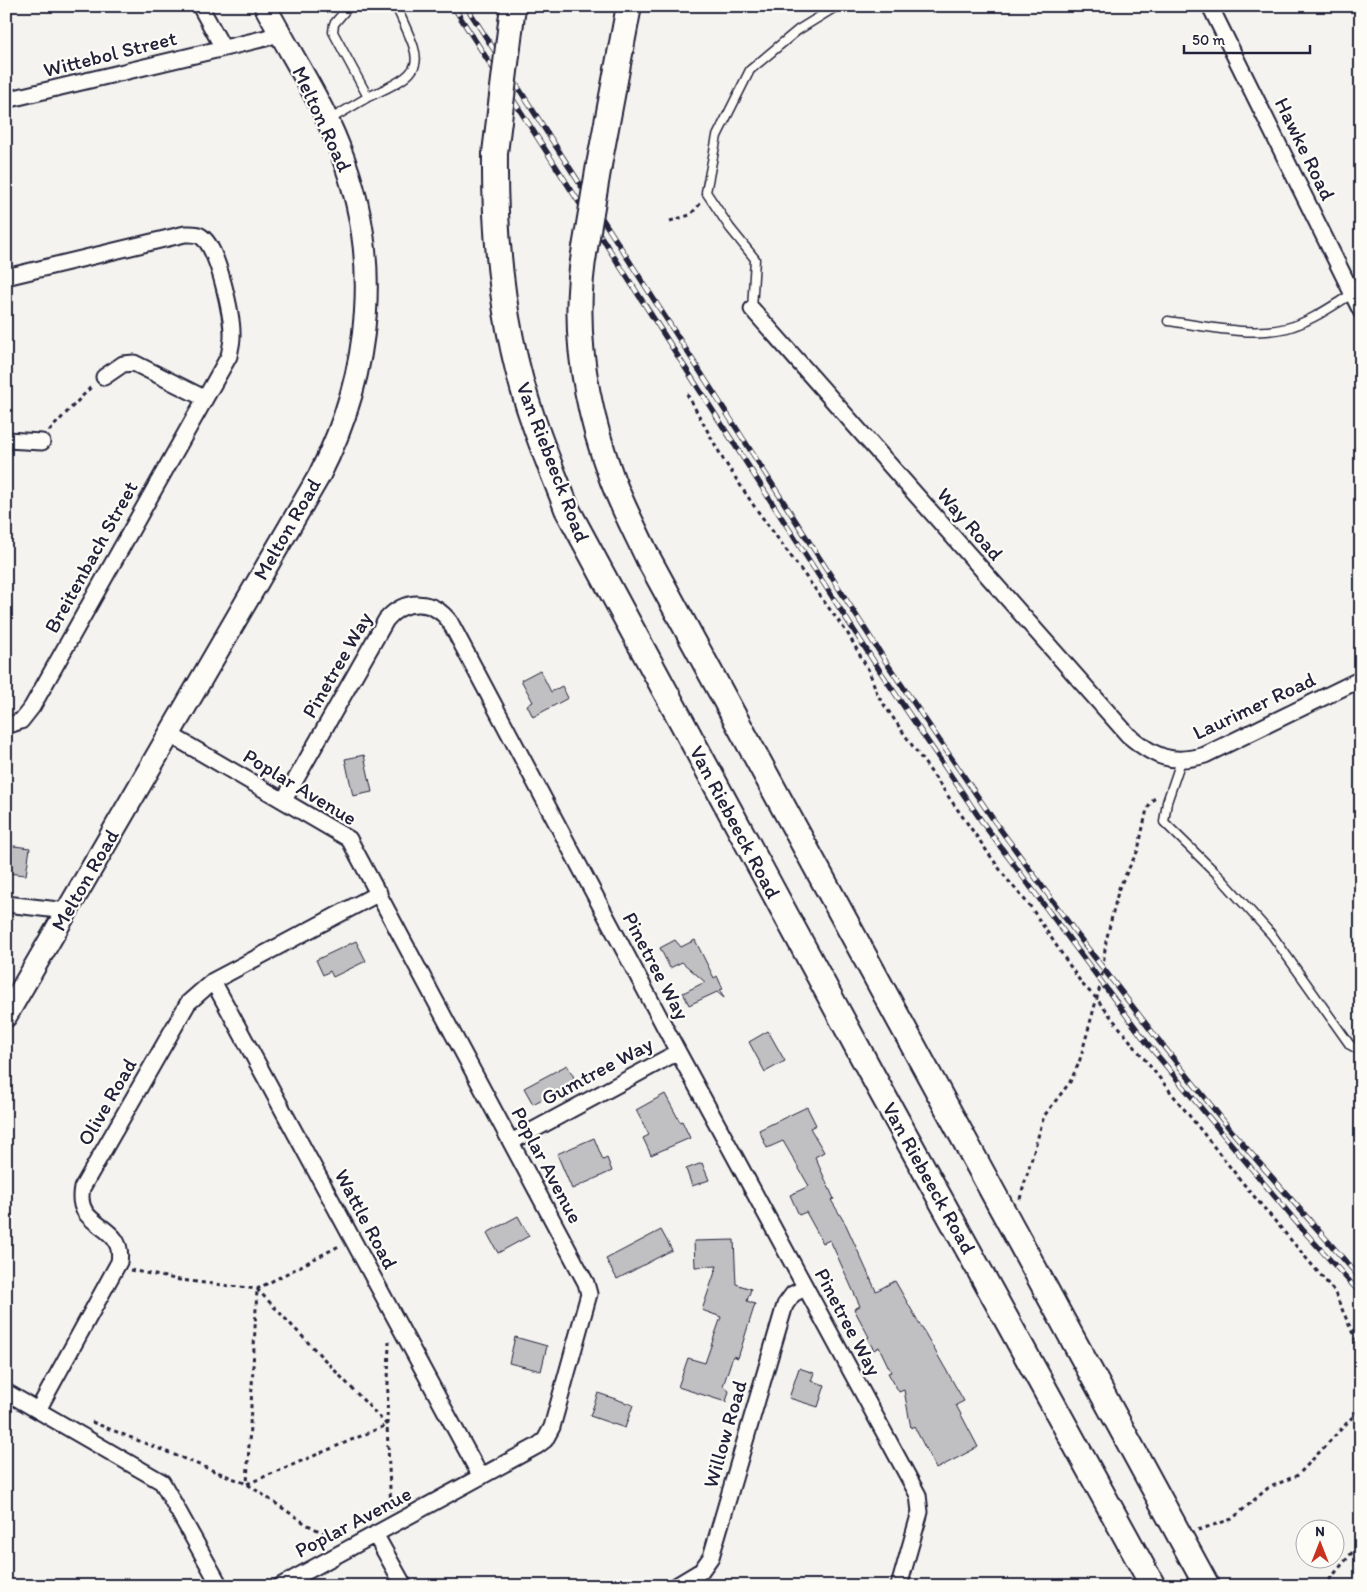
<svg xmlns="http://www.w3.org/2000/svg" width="1367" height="1592" font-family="Itim,sans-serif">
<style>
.building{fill:#c0bfc2;stroke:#22223b}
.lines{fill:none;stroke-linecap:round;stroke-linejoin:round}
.lane-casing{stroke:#22223b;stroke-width:11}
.street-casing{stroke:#22223b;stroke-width:19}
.secondary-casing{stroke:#22223b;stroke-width:25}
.primary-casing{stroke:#22223b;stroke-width:28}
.path{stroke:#22223b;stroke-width:3;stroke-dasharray:4 4;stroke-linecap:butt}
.lane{stroke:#fdfcf7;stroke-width:8}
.street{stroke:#fdfcf7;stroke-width:15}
.secondary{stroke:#fdfcf7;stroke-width:21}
.primary{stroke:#fdfcf7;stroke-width:24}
.rail-casing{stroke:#22223b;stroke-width:5.5}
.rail{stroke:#fdfcf7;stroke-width:4;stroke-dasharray:11;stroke-linecap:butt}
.primary-bridge-casing{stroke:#22223b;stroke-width:28;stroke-linecap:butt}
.primary-bridge{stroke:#fdfcf7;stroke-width:24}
.labels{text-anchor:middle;stroke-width:4.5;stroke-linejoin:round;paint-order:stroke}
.street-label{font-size:21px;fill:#22223b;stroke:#fdfcf7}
</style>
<rect width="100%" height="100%" fill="#f4f3ef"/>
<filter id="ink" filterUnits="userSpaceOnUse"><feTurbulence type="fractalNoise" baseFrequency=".02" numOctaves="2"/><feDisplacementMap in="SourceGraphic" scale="10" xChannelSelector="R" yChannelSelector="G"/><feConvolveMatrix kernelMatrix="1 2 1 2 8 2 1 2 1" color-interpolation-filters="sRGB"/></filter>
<g filter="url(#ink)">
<path class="building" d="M 540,670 L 551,692 L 562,686 L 568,698 L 533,717 L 527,705 L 533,702 L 521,680 Z
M 364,755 L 372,792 L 353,796 L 345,759 Z
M 6,845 L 30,848 L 26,875 L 6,873 Z
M 675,940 L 681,947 L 695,940 L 714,978 L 717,976 L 723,989 L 720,990 L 724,998 L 717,992 L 689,1005 L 683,993 L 705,982 L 682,962 L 670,968 L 660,948 Z
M 356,941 L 366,961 L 333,977 L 330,971 L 323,975 L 316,960 Z
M 768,1031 L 785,1061 L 765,1072 L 749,1042 Z
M 567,1065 L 576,1081 L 533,1104 L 524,1088 Z
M 665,1094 L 680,1122 L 682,1121 L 690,1138 L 651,1155 L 643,1138 L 649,1135 L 636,1110 Z
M 807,1107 L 816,1125 L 810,1128 L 824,1152 L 815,1157 L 834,1199 L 831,1200 L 846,1225 L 876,1291 L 895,1281 L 964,1401 L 956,1405 L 978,1447 L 936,1469 L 914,1426 L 911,1428 L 904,1390 L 899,1392 L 888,1373 L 891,1372 L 879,1347 L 874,1350 L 867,1338 L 869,1337 L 854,1309 L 860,1306 L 830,1240 L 823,1243 L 806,1212 L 799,1215 L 790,1195 L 809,1186 L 783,1141 L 767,1148 L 759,1130 Z
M 594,1138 L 603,1160 L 607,1158 L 612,1171 L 572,1189 L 557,1154 Z
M 702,1163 L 709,1180 L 692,1186 L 686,1169 Z
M 518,1216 L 529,1236 L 498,1253 L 487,1233 Z
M 661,1230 L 672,1250 L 617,1279 L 606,1259 Z
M 734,1240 L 736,1284 L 751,1289 L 747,1301 L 755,1304 L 738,1358 L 733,1356 L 723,1386 L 729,1391 L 726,1402 L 678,1387 L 688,1358 L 705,1363 L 721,1317 L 702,1310 L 717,1266 L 695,1267 L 694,1241 Z
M 515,1337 L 547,1346 L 541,1371 L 509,1363 Z
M 799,1368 L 814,1373 L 811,1381 L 825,1385 L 818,1407 L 789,1398 Z
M 598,1393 L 633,1405 L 625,1428 L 590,1416 Z"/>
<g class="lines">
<g class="lane-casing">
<path id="lane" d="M 368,97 C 431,69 422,64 396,6
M 329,120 L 368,97 L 333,32 L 334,24 L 349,6
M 752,309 L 755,259 L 730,228 L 706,192 L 717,136 L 750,70 L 798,30 L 837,6
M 1168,321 C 1206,326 1250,337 1287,328 C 1310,322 1332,306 1352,294
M 1181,761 L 1167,802 L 1164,822 L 1219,876 L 1272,935 L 1350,1045 L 1361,1051"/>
</g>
<g class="street-casing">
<path id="street" d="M 200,6 L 223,48
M 1210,6 L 1361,311
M 6,100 L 266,38 L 279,33
M 6,277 L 185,234 C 192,234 198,233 203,238 C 218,249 233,318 232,337 C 232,343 230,350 229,356 L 32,707 L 21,721 L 6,726
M 752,309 L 1128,735 C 1154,757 1172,765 1205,755 L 1361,679
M 104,377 L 123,364 L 134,363 L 204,398
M 6,440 L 42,442
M 169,734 L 349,839 L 586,1283 L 589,1294 L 552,1427 L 545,1440 L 537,1446 L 280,1586
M 284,800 L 386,620 C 405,598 433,599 450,622 L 678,1052 L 918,1495 L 920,1512 L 899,1586
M 6,904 L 67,911
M 213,981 L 481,1477
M 511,1142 L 678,1052
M 6,1392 L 162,1482 L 220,1586
M 38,1410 L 119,1262 C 126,1222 73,1230 82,1188 L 188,1003 L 213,981 L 379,893
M 375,1534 L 404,1586
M 676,1586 L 701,1571 L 711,1557 L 785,1305 L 793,1294 L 805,1288"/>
</g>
<g class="secondary-casing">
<path id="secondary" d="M 6,1016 L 319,476 C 372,372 383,256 339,147 C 320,98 290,53 265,6"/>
</g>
<g class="primary-casing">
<path id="primary" d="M 495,153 C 494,243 503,334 533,420 C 543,450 556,480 567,509 L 882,1093 L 1153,1586
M 599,165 L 629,6
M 585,248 C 571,325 585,405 612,479 C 622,506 636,532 648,558 L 1207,1586"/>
</g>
<path class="path" d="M 670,221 L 690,215 L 701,203
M 687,394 L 723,459 L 754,506 L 848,634 L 869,671 L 878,696 L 907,738 L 1006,878 L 1030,906 L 1082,984 L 1096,998 L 1242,1182 L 1334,1291 L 1361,1352
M 49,431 L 93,385
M 1020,1199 L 1044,1116 L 1070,1082 L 1079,1063 L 1101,983 L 1106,941 L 1119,888 L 1138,850 L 1147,809 L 1156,796
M 130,1270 L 180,1280 L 257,1289 L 339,1246
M 257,1289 L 387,1425 L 247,1484 Z
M 389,1341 L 387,1425 L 391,1510
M 92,1422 L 247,1484 L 306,1524 L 335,1539
M 1198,1530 L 1232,1519 L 1268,1488 L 1298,1475 L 1361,1408
M 1324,1586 L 1361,1542"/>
<use href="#lane" class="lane"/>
<use href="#street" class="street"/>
<use href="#secondary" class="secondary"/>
<use href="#primary" class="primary"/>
<g class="rail-casing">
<path id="rail" d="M 453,6 L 880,671 L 985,826 L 1147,1043 L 1302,1229 L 1361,1294
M 466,6 L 888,665 L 995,822 L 1079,937 L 1156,1037 L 1234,1134 L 1361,1279"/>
</g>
<use href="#rail" class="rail"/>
<g class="primary-bridge-casing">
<path id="primary-bridge" d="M 495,153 L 513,6
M 585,248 L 599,165"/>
</g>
<use href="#primary-bridge" class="primary-bridge"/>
</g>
</g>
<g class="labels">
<g class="street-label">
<text transform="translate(110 54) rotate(-14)" y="7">Wittebol Street</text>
<text transform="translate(322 119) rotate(65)" y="7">Melton Road</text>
<text transform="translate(1305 149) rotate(64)" y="7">Hawke Road</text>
<text transform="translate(553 462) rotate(69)" y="7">Van Riebeeck Road</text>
<text transform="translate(970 524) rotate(49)" y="7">Way Road</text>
<text transform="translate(287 529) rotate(-60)" y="7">Melton Road</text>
<text transform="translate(91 557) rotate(-61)" y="7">Breitenbach Street</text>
<text transform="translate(337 665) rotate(-60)" y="7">Pinetree Way</text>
<text transform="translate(1254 706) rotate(-25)" y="7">Laurimer Road</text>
<text transform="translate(300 787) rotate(31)" y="7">Poplar Avenue</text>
<text transform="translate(735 822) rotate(62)" y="7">Van Riebeeck Road</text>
<text transform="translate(85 880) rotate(-60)" y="7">Melton Road</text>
<text transform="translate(656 966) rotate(62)" y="7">Pinetree Way</text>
<text transform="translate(597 1071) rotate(-28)" y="7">Gumtree Way</text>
<text transform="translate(107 1102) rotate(-60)" y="7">Olive Road</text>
<text transform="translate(547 1165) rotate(62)" y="7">Poplar Avenue</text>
<text transform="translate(929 1178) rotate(61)" y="7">Van Riebeeck Road</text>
<text transform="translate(366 1219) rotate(62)" y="7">Wattle Road</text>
<text transform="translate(848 1322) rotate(62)" y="7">Pinetree Way</text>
<text transform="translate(725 1434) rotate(-74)" y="7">Willow Road</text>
<text transform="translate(353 1522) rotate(-28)" y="7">Poplar Avenue</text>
</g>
</g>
<rect width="1367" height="1592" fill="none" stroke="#fdfcf7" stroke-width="25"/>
<rect x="12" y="12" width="1342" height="1567" fill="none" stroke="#22223b" stroke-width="2" filter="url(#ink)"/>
<g transform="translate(1320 1544)"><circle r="24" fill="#fdfcf7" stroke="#a5a5ac"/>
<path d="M0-4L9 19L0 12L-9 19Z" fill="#c8321e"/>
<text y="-8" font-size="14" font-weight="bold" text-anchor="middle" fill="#22223b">N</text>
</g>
<path d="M1184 45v8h126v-8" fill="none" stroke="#22223b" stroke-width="2.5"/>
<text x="1192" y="45" font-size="15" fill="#22223b" stroke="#fdfcf7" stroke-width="4" paint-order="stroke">50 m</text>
</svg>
